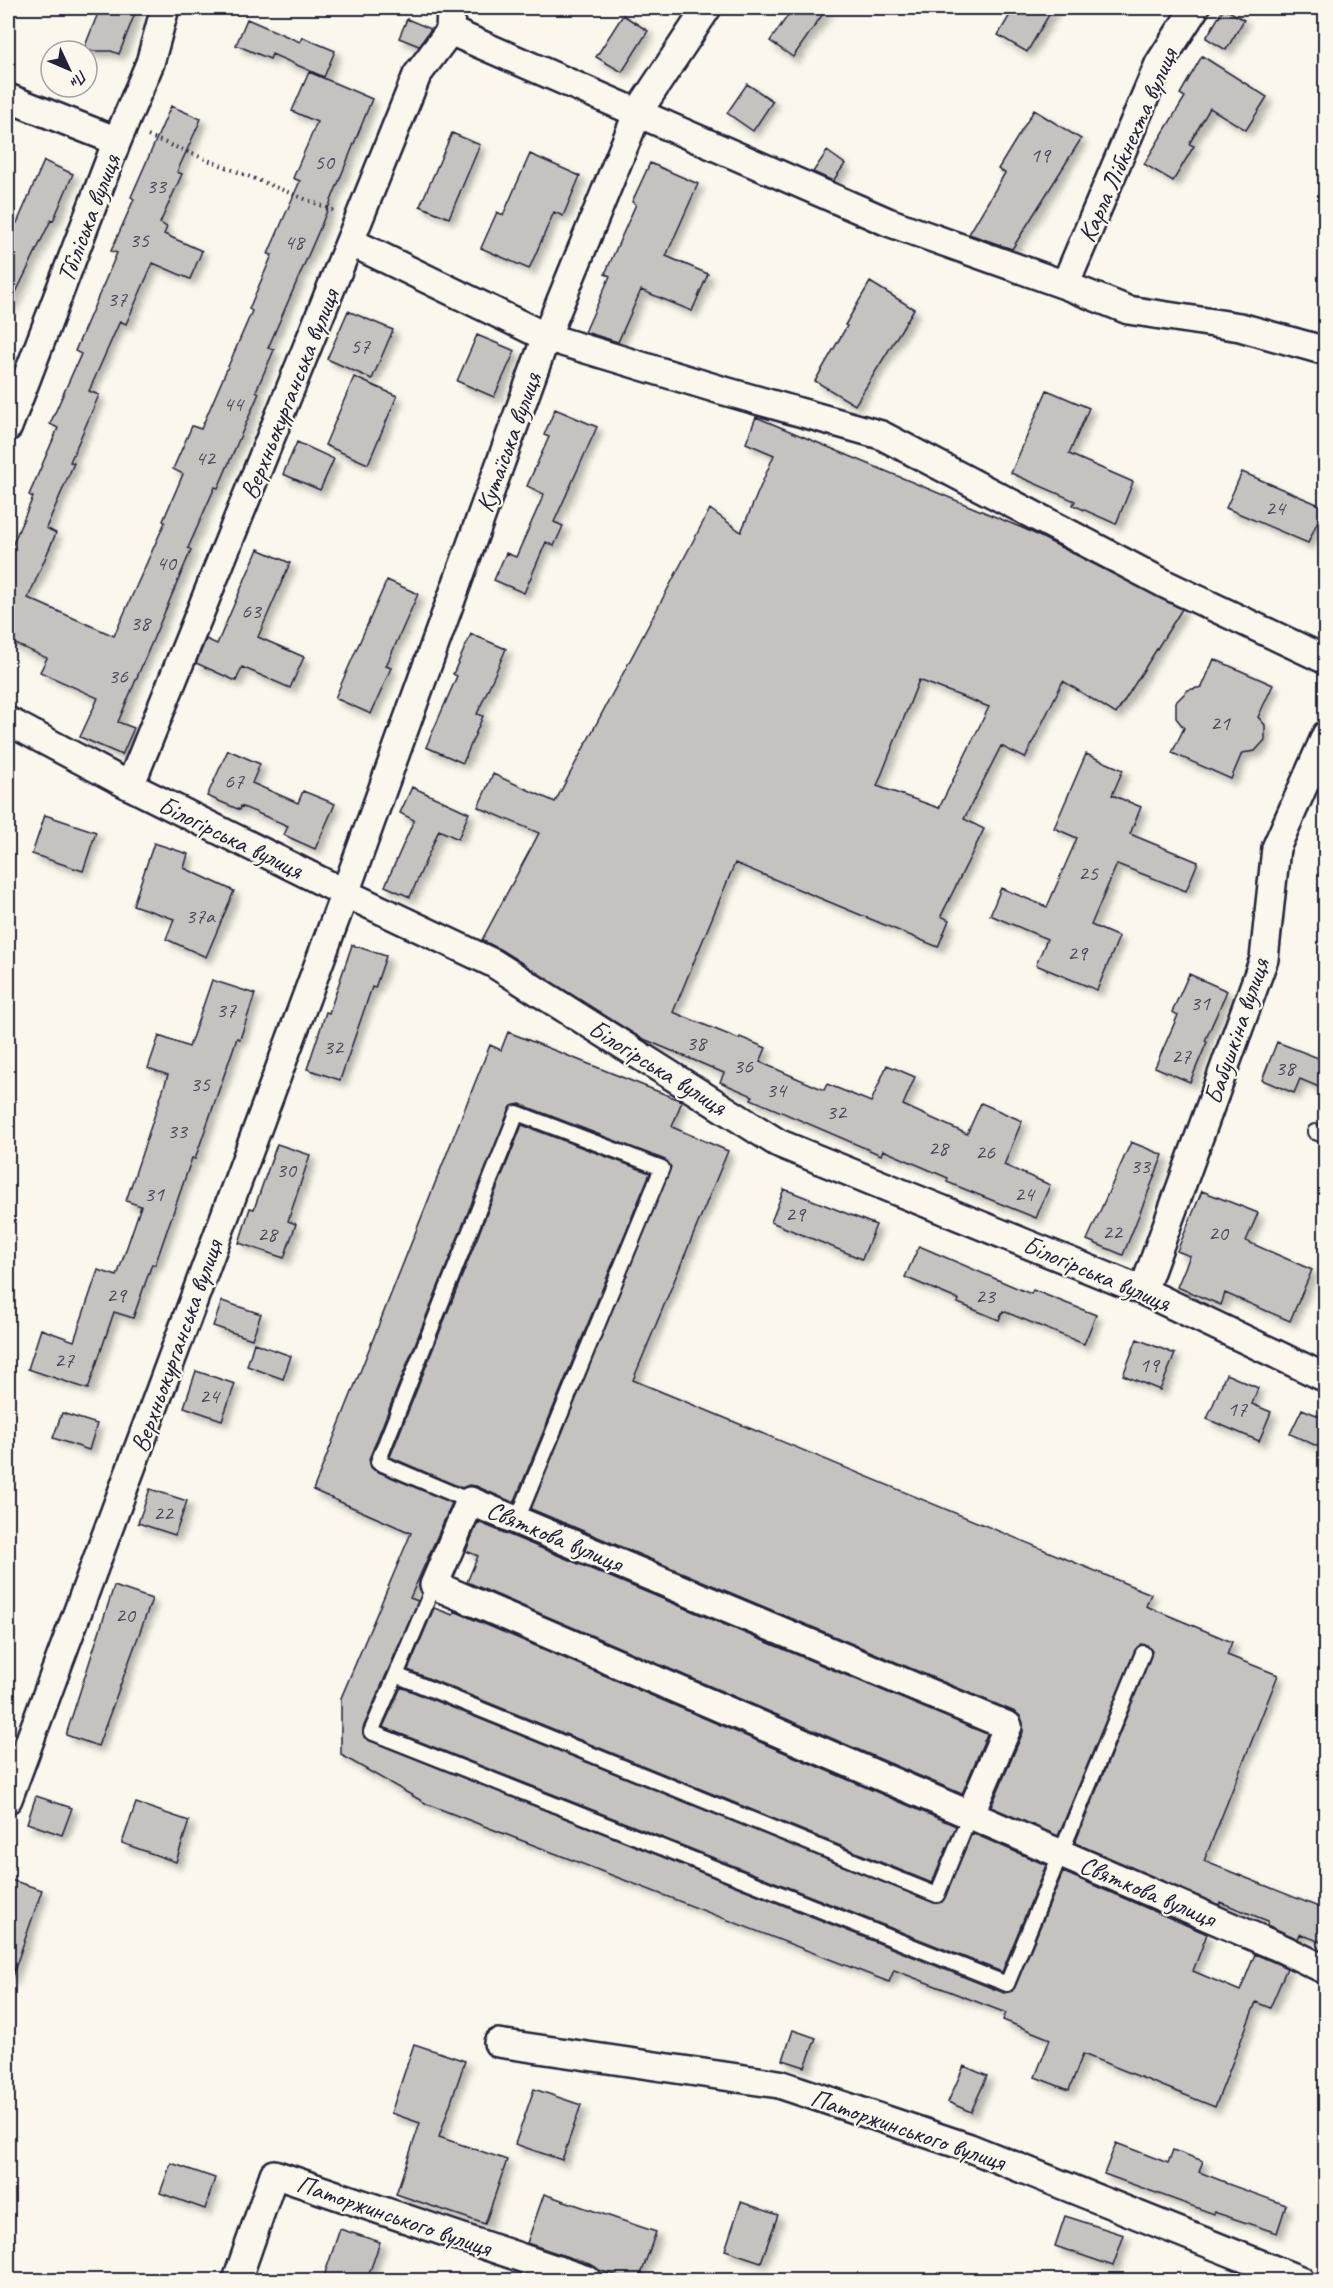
<svg xmlns="http://www.w3.org/2000/svg" width="1333" height="2288" font-family="Caveat,sans-serif">
<style>
.building{fill:#c6c2c0;stroke:#22223b;stroke-width:1.5;fill-rule:evenodd;filter:url(#shadow)}
.lines{fill:none;stroke-linecap:round;stroke-linejoin:round}
.lane-casing{stroke:#22223b;stroke-width:18}
.street-casing{stroke:#22223b;stroke-width:32}
.path{stroke:#22223b;stroke-width:4;stroke-dasharray:1.5 4.5;stroke-linecap:butt}
.lane{stroke:#fbf7ec;stroke-width:14}
.street{stroke:#fbf7ec;stroke-width:27}
.labels{text-anchor:middle;stroke-width:4.5;stroke-linejoin:round;paint-order:stroke}
.number-label{font-size:22px;fill:#4b4a5c}
.street-label{font-size:26px;fill:#22223b;stroke:#fbf7ec}
</style>
<defs>
<filter id="shadow"><feDropShadow dx="5.5" dy="5.5" stdDeviation="3" flood-color="#0004"/></filter>
</defs>
<rect width="100%" height="100%" fill="#fbf7ec"/>
<filter id="ink" filterUnits="userSpaceOnUse"><feTurbulence type="fractalNoise" baseFrequency=".0167" numOctaves="2"/><feDisplacementMap in="SourceGraphic" scale="12" xChannelSelector="R" yChannelSelector="G"/><feConvolveMatrix kernelMatrix="1 2 1 2 8 2 1 2 1" color-interpolation-filters="sRGB"/></filter>
<g filter="url(#ink)">
<path class="building" d="M 100,8 L 137,8 L 119,54 L 111,51 L 83,51 Z
M 793,8 L 827,8 L 793,57 L 770,41 Z
M 1014,8 L 1053,8 L 1027,52 L 998,35 Z
M 1224,8 L 1244,20 L 1226,50 L 1206,38 Z
M 623,15 L 648,31 L 622,72 L 596,57 Z
M 247,19 L 300,42 L 302,37 L 335,51 L 324,77 L 272,54 L 270,59 L 236,45 Z
M 407,19 L 431,29 L 419,46 L 399,38 Z
M 1202,56 L 1267,97 L 1246,130 L 1210,108 L 1189,144 L 1194,146 L 1173,181 L 1144,164 L 1185,97 L 1180,94 Z
M 309,72 L 372,99 L 320,228 L 268,348 L 274,350 L 256,391 L 259,393 L 218,488 L 215,487 L 188,548 L 191,550 L 118,722 L 134,728 L 122,755 L 80,737 L 98,698 L 40,672 L 47,658 L 9,641 L 8,644 L 8,555 L 33,497 L 29,495 L 58,428 L 50,424 L 81,354 L 75,351 L 117,253 L 111,251 L 134,199 L 131,197 L 171,106 L 201,119 L 177,172 L 182,174 L 160,223 L 167,227 L 164,234 L 202,251 L 190,279 L 153,263 L 126,324 L 120,321 L 89,391 L 99,395 L 70,462 L 74,463 L 46,528 L 56,533 L 28,598 L 114,636 L 165,522 L 163,521 L 183,474 L 173,469 L 192,426 L 201,429 L 252,311 L 249,309 L 272,255 L 268,254 L 300,181 L 293,178 L 317,122 L 292,111 Z
M 747,84 L 773,101 L 753,131 L 727,113 Z
M 1034,110 L 1081,139 L 1012,249 L 969,234 L 1005,173 L 998,169 Z
M 452,133 L 480,145 L 449,218 L 420,206 Z
M 827,151 L 845,164 L 833,181 L 813,172 Z
M 530,154 L 580,176 L 563,216 L 554,212 L 529,269 L 481,248 L 497,212 L 503,215 Z
M 44,161 L 73,174 L 53,221 L 51,220 L 8,309 L 8,218 L 17,223 Z
M 650,163 L 698,184 L 666,256 L 708,274 L 692,311 L 641,290 L 618,342 L 585,332 L 610,276 L 605,274 L 636,204 L 632,202 Z
M 870,282 L 914,309 L 855,405 L 815,381 L 847,326 L 845,325 Z
M 348,311 L 393,330 L 372,379 L 327,359 Z
M 477,335 L 515,351 L 494,397 L 457,381 Z
M 354,377 L 397,396 L 368,464 L 325,445 Z
M 1047,390 L 1089,408 L 1069,454 L 1133,482 L 1116,524 L 1073,505 L 1075,501 L 1011,473 Z
M 555,409 L 597,427 L 554,522 L 563,526 L 554,546 L 546,542 L 524,593 L 494,580 L 506,553 L 516,557 L 544,494 L 527,486 L 549,437 L 544,435 Z
M 756,417 L 1027,530 L 1182,609 L 1116,714 L 1063,681 L 1025,758 L 1001,746 L 964,819 L 984,829 L 941,916 L 949,920 L 938,947 L 735,863 L 673,1012 L 739,1039 L 740,1037 L 766,1048 L 760,1062 L 824,1090 L 827,1084 L 871,1102 L 887,1065 L 915,1077 L 903,1105 L 967,1134 L 981,1103 L 1022,1121 L 1004,1165 L 1050,1185 L 1036,1218 L 947,1182 L 948,1178 L 883,1150 L 881,1155 L 751,1099 L 753,1096 L 720,1082 L 724,1073 L 639,1037 L 501,950 L 482,940 L 539,833 L 478,807 L 493,774 L 555,802 L 710,509 L 741,532 L 774,455 L 746,443 ZM 919,680 L 989,707 L 939,808 L 877,786 Z
M 297,442 L 334,459 L 320,490 L 283,474 Z
M 1242,472 L 1324,507 L 1308,543 L 1226,508 Z
M 258,549 L 290,563 L 258,637 L 304,657 L 290,688 L 242,667 L 236,681 L 196,663 L 206,639 L 217,644 Z
M 387,580 L 418,594 L 386,666 L 391,668 L 371,714 L 335,698 Z
M 471,634 L 506,649 L 477,714 L 483,716 L 463,763 L 426,747 L 457,676 L 453,674 Z
M 1214,659 L 1273,685 L 1258,717 L 1265,725 L 1265,740 L 1255,751 L 1242,753 L 1231,779 L 1172,753 L 1184,728 L 1176,718 L 1176,702 L 1188,690 L 1202,687 Z
M 228,750 L 260,764 L 252,783 L 298,803 L 303,791 L 335,804 L 315,849 L 284,835 L 288,826 L 241,806 L 240,810 L 207,796 Z
M 1086,754 L 1123,770 L 1112,795 L 1141,807 L 1130,834 L 1198,862 L 1186,891 L 1117,864 L 1091,925 L 1119,937 L 1097,990 L 1036,965 L 1047,939 L 990,915 L 1001,888 L 1047,907 L 1077,838 L 1054,828 Z
M 412,787 L 469,813 L 458,839 L 439,830 L 410,897 L 385,886 L 414,820 L 400,813 Z
M 45,815 L 96,832 L 83,871 L 32,854 Z
M 154,843 L 188,854 L 184,868 L 234,891 L 206,957 L 166,939 L 174,919 L 133,905 Z
M 352,945 L 386,956 L 375,988 L 372,987 L 340,1080 L 307,1069 L 326,1012 L 329,1013 Z
M 1189,974 L 1227,991 L 1205,1041 L 1207,1042 L 1190,1082 L 1155,1067 L 1178,1015 L 1172,1012 Z
M 212,980 L 255,994 L 240,1039 L 237,1038 L 195,1159 L 192,1158 L 155,1265 L 152,1264 L 133,1318 L 114,1312 L 88,1389 L 28,1369 L 41,1329 L 74,1341 L 98,1270 L 117,1276 L 141,1206 L 126,1201 L 168,1075 L 148,1068 L 159,1036 L 189,1047 Z
M 508,1032 L 682,1101 L 672,1127 L 728,1151 L 633,1380 L 1151,1594 L 1146,1606 L 1232,1642 L 1227,1655 L 1278,1675 L 1204,1861 L 1326,1910 L 1326,1944 L 1300,1934 L 1298,1939 L 1267,1925 L 1268,1921 L 1220,1902 L 1219,1905 L 1075,1843 L 1151,1656 L 1152,1651 L 1147,1645 L 1141,1644 L 1135,1650 L 1058,1836 L 991,1807 L 1023,1732 L 1023,1724 L 1020,1716 L 1015,1712 L 531,1509 L 671,1167 L 665,1160 L 520,1104 L 512,1106 L 509,1110 L 369,1459 L 371,1467 L 374,1470 L 452,1503 L 410,1598 L 418,1601 L 363,1728 L 364,1737 L 368,1740 L 1004,1993 L 1012,1991 L 1015,1987 L 1063,1872 L 1207,1934 L 1193,1971 L 1240,1991 L 1255,1954 L 1276,1963 L 1287,1968 L 1270,2008 L 1256,2002 L 1215,2107 L 1083,2054 L 1069,2090 L 1035,2077 L 1050,2039 L 1003,2020 L 1006,2013 L 894,1970 L 889,1982 L 427,1804 L 341,1755 L 341,1698 L 411,1533 L 313,1490 L 490,1045 L 501,1050 Z
M 1277,1042 L 1326,1061 L 1326,1090 L 1300,1079 L 1294,1093 L 1262,1080 Z
M 522,1125 L 650,1173 L 514,1503 L 476,1486 L 469,1485 L 462,1488 L 390,1457 Z
M 1131,1142 L 1163,1155 L 1123,1255 L 1087,1240 Z
M 277,1144 L 310,1155 L 288,1221 L 296,1224 L 284,1258 L 239,1243 L 250,1208 L 254,1209 Z
M 784,1189 L 876,1225 L 862,1259 L 771,1222 Z
M 1202,1191 L 1258,1213 L 1246,1241 L 1312,1270 L 1290,1321 L 1225,1293 L 1221,1305 L 1177,1287 L 1190,1256 L 1177,1251 Z
M 919,1246 L 1031,1294 L 1033,1290 L 1096,1315 L 1084,1344 L 1003,1311 L 999,1320 L 958,1303 L 959,1300 L 905,1277 Z
M 222,1301 L 261,1314 L 252,1339 L 213,1326 Z
M 1137,1339 L 1175,1354 L 1160,1390 L 1123,1375 Z
M 254,1343 L 291,1356 L 283,1379 L 247,1366 Z
M 196,1371 L 235,1384 L 222,1420 L 184,1407 Z
M 1226,1374 L 1258,1388 L 1252,1404 L 1271,1412 L 1259,1441 L 1207,1419 Z
M 1302,1409 L 1326,1419 L 1326,1450 L 1290,1434 Z
M 62,1413 L 97,1424 L 89,1450 L 53,1438 Z
M 150,1489 L 187,1501 L 175,1535 L 138,1523 Z
M 478,1522 L 987,1734 L 962,1794 L 467,1582 L 478,1556 L 466,1551 Z
M 114,1586 L 152,1599 L 98,1746 L 66,1735 Z
M 434,1608 L 453,1615 L 454,1611 L 956,1826 L 932,1883 L 408,1670 Z
M 401,1687 L 934,1903 L 942,1902 L 945,1898 L 972,1833 L 1046,1865 L 1002,1972 L 383,1727 Z
M 36,1796 L 72,1808 L 62,1835 L 27,1823 Z
M 136,1803 L 189,1821 L 176,1862 L 122,1843 Z
M 8,1879 L 42,1890 L 11,1980 L 8,1980 Z
M 793,2030 L 816,2038 L 805,2067 L 783,2060 Z
M 414,2044 L 465,2061 L 439,2137 L 507,2160 L 485,2224 L 396,2194 L 420,2123 L 391,2113 Z
M 964,2066 L 987,2076 L 971,2112 L 948,2102 Z
M 534,2089 L 581,2105 L 562,2160 L 515,2144 Z
M 1116,2143 L 1168,2163 L 1173,2150 L 1203,2161 L 1199,2172 L 1225,2182 L 1225,2183 L 1286,2205 L 1277,2233 L 1214,2212 L 1214,2214 L 1104,2174 Z
M 171,2163 L 215,2178 L 205,2209 L 160,2193 Z
M 544,2194 L 656,2232 L 639,2280 L 630,2280 L 599,2270 L 592,2265 L 527,2243 Z
M 741,2202 L 778,2215 L 761,2262 L 725,2250 Z
M 1065,2216 L 1124,2235 L 1113,2266 L 1055,2246 Z
M 340,2229 L 380,2242 L 367,2280 L 336,2280 L 324,2276 Z"/>
<g class="lines">
<g class="lane-casing">
<path id="lane" d="M 1315,1132 L 1326,1136
M 470,1501 L 378,1462 L 517,1113 L 662,1168 L 517,1520
M 434,1585 L 396,1675 L 937,1895 L 970,1815
M 396,1675 L 371,1732 L 1007,1984 L 1143,1653"/>
</g>
<g class="street-casing">
<path id="street" d="M 450,31 L 888,222 L 1065,285 L 1128,310 L 1240,327 L 1326,351
M 8,98 L 117,141
M 351,242 L 546,337 L 721,390 L 881,435 L 1167,585 L 1326,660
M 1065,285 L 1159,64 L 1195,8
M 8,427 L 117,141 L 150,63 L 165,8
M 8,721 L 130,786 L 345,893 L 493,963 L 778,1143 L 1143,1291 L 1326,1378
M 130,786 L 417,75 L 450,31 L 451,8
M 1143,1291 L 1264,959 L 1276,848 L 1326,735
M 8,1799 L 345,893 L 546,337 L 638,112 L 707,8
M 970,1815 L 1008,1726 L 470,1501 L 434,1585 L 1283,1949 L 1326,1970
M 498,2043 L 779,2084 L 970,2148 L 1300,2280
M 237,2280 L 274,2174 L 587,2280"/>
</g>
<path class="path" d="M 148,136 L 335,211"/>
<use href="#lane" class="lane"/>
<use href="#street" class="street"/>
</g>
</g>
<g class="labels">
<g class="number-label">
<text x="1040" y="162">19</text>
<text x="324" y="169">50</text>
<text x="156" y="193">33</text>
<text x="139" y="247">35</text>
<text x="294" y="249">48</text>
<text x="117" y="306">37</text>
<text x="360" y="353">57</text>
<text x="233" y="411">44</text>
<text x="205" y="465">42</text>
<text x="1275" y="515">24</text>
<text x="166" y="570">40</text>
<text x="251" y="618">63</text>
<text x="140" y="630">38</text>
<text x="118" y="683">36</text>
<text x="1220" y="730">21</text>
<text x="234" y="788">67</text>
<text x="1088" y="880">25</text>
<text x="200" y="923">37а</text>
<text x="1077" y="960">29</text>
<text x="1200" y="1010">31</text>
<text x="226" y="1017">37</text>
<text x="696" y="1050">38</text>
<text x="333" y="1054">32</text>
<text x="1181" y="1063">27</text>
<text x="743" y="1073">36</text>
<text x="1285" y="1075">38</text>
<text x="200" y="1091">35</text>
<text x="776" y="1097">34</text>
<text x="836" y="1119">32</text>
<text x="177" y="1138">33</text>
<text x="938" y="1155">28</text>
<text x="985" y="1159">26</text>
<text x="1140" y="1173">33</text>
<text x="286" y="1177">30</text>
<text x="154" y="1201">31</text>
<text x="1024" y="1201">24</text>
<text x="795" y="1221">29</text>
<text x="1112" y="1239">22</text>
<text x="1218" y="1240">20</text>
<text x="267" y="1241">28</text>
<text x="116" y="1302">29</text>
<text x="985" y="1303">23</text>
<text x="64" y="1367">27</text>
<text x="1149" y="1372">19</text>
<text x="209" y="1403">24</text>
<text x="1237" y="1416">17</text>
<text x="163" y="1520">22</text>
<text x="125" y="1622">20</text>
</g>
<g class="street-label">
<text transform="translate(1127 145) rotate(-66)" y="9">Карла Лібкнехта вулиця</text>
<text transform="translate(88 218) rotate(-69)" y="9">Тбіліська вулиця</text>
<text transform="translate(289 394) rotate(-68)" y="9">Верхньокурганська вулиця</text>
<text transform="translate(508 442) rotate(-70)" y="9">Кутаїська вулиця</text>
<text transform="translate(231 837) rotate(26)" y="9">Білогірська вулиця</text>
<text transform="translate(1236 1031) rotate(-71)" y="9">Бабушкіна вулиця</text>
<text transform="translate(658 1067) rotate(32)" y="9">Білогірська вулиця</text>
<text transform="translate(1097 1273) rotate(23)" y="9">Білогірська вулиця</text>
<text transform="translate(176 1346) rotate(-70)" y="9">Верхньокурганська вулиця</text>
<text transform="translate(555 1536) rotate(23)" y="9">Святкова вулиця</text>
<text transform="translate(1148 1891) rotate(23)" y="9">Святкова вулиця</text>
<text transform="translate(908 2129) rotate(19)" y="9">Паторжинського вулиця</text>
<text transform="translate(394 2215) rotate(19)" y="9">Паторжинського вулиця</text>
</g>
</g>
<rect width="1333" height="2288" fill="none" stroke="#fbf7ec" stroke-width="30"/>
<rect x="15" y="15" width="1303" height="2258" fill="none" stroke="#22223b" stroke-width="2" filter="url(#ink)"/>
<g transform="translate(69 69) rotate(134)"><circle r="28" fill="#fbf7ec" stroke="#a4a2a5" stroke-width="1.5"/>
<path d="M0-4.5L10 22L0 15L-10 22Z" fill="#22223b"/>
<text y="-9" font-size="16" font-weight="bold" text-anchor="middle" fill="#22223b">Пн</text>
</g>
</svg>
